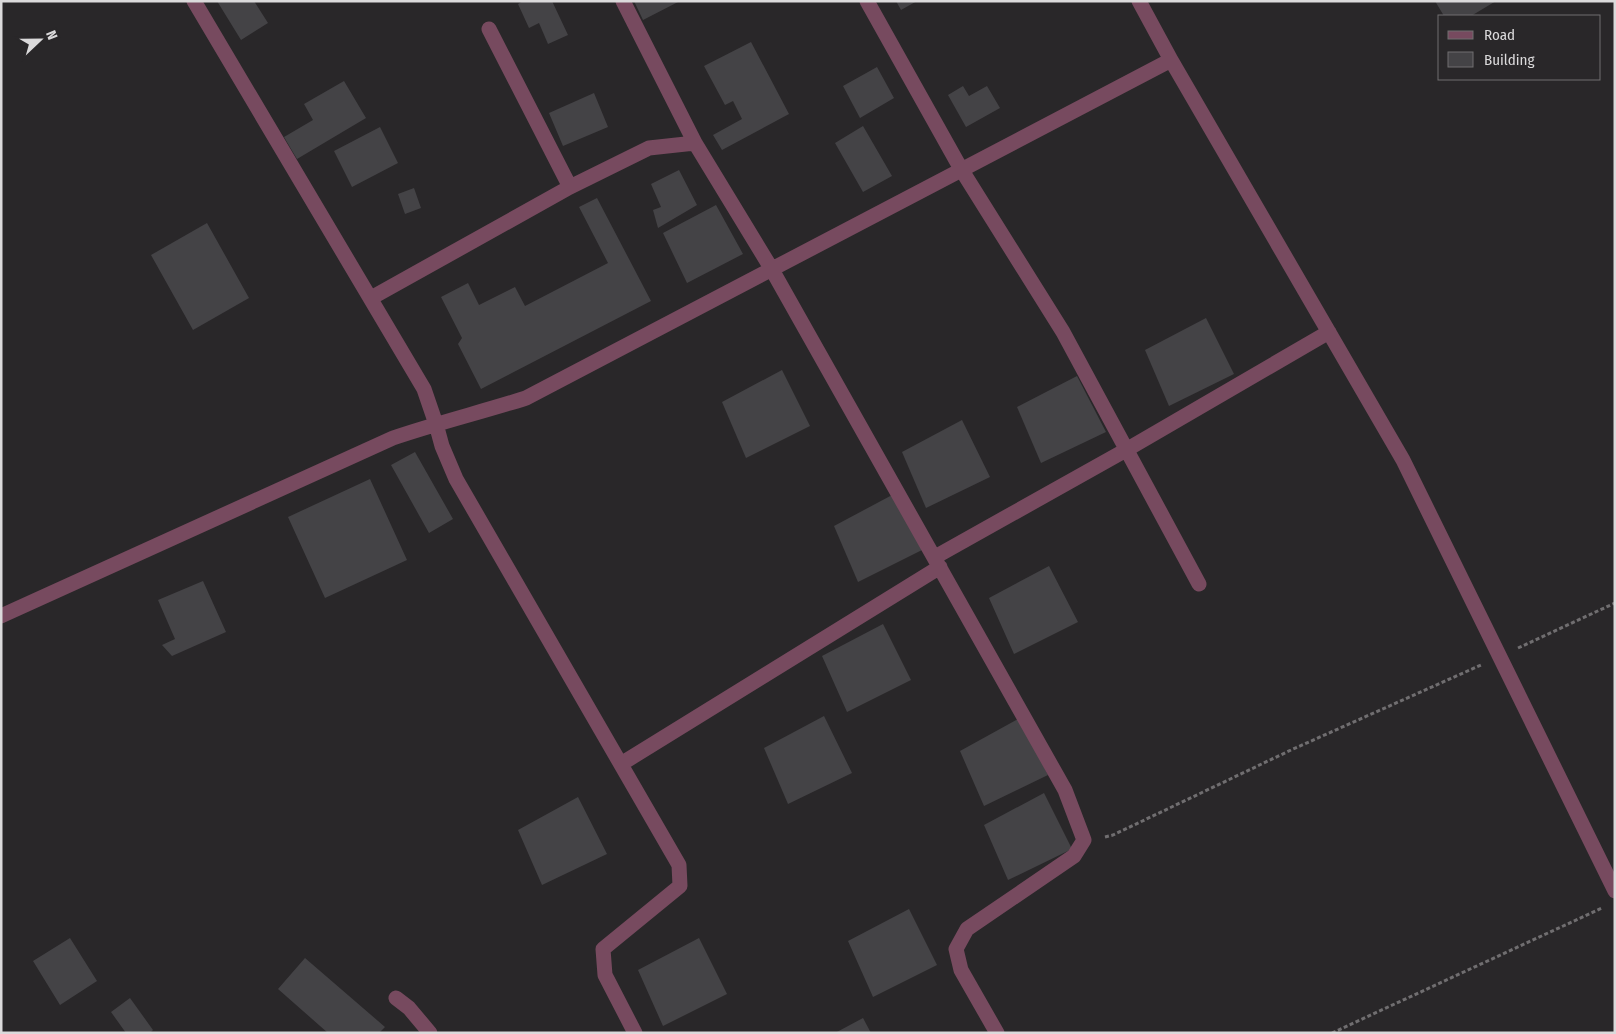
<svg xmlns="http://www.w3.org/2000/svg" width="1616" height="1034" font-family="'Fira Sans Condensed',sans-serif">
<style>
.building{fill:#444346}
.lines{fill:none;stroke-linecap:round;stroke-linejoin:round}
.path{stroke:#706e70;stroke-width:3;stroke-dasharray:4 2.5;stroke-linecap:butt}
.street{stroke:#774a5f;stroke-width:15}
</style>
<rect width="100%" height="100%" fill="#292729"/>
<path class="building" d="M 217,1 L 254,1 L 268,23 L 241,40 Z
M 523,1 L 552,1 L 568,35 L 548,44 L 539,23 L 529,28 L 518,4 Z
M 634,1 L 680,1 L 643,20 Z
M 896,1 L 917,1 L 901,10 Z
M 1435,1 L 1496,1 L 1471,16 L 1444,16 Z
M 751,42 L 789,114 L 722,150 L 713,135 L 742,119 L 733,101 L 725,105 L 704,66 Z
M 877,67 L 894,98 L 860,118 L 843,86 Z
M 344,81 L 366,118 L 297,159 L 284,137 L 313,120 L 304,104 Z
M 963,86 L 969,96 L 987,86 L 1000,108 L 966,127 L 948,95 Z
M 594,93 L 608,127 L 563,146 L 549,113 Z
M 863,126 L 892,176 L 863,192 L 835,143 Z
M 380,127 L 398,163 L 352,187 L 334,151 Z
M 679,170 L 697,205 L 658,228 L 653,210 L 661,207 L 651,184 Z
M 414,188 L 421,208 L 405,214 L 398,194 Z
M 597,198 L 651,301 L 481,389 L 458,344 L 462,338 L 441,297 L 468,283 L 479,305 L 515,287 L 525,306 L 608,263 L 579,207 Z
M 716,205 L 743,254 L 687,283 L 663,233 Z
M 207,223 L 249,298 L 193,330 L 151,255 Z
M 1206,318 L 1234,374 L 1169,406 L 1145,350 Z
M 782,370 L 810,426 L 746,458 L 722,402 Z
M 1077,376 L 1106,432 L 1041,463 L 1017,407 Z
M 962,420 L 990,477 L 926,508 L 902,452 Z
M 415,452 L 453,519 L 429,533 L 391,465 Z
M 370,479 L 407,560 L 325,598 L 288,517 Z
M 894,494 L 922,550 L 858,582 L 834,526 Z
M 1049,566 L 1078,622 L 1014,654 L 989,598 Z
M 203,581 L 226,632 L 172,656 L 162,645 L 175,639 L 158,600 Z
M 883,624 L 911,680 L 847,712 L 822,656 Z
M 824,716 L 852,773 L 788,804 L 764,748 Z
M 1020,718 L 1048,775 L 984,806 L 960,751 Z
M 1044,793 L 1072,849 L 1008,880 L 984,825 Z
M 578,797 L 607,854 L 542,885 L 518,830 Z
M 909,909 L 937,965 L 873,997 L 848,941 Z
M 70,938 L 97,981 L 60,1005 L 33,961 Z
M 699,938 L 727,994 L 663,1026 L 638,970 Z
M 305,958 L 385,1027 L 379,1033 L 328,1033 L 278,989 Z
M 130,998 L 153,1030 L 150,1033 L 126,1033 L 111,1012 Z
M 863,1018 L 871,1033 L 835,1033 Z"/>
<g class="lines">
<path class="path" d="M 1518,648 L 1615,603
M 1105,837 L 1113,835 L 1291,750 L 1481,665
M 1332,1033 L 1602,908"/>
<path class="street" d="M 194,1 L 424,389 L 436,424 L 442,446 L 456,479 L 679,865 L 680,886 L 603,949 L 605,975 L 635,1033
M 623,1 L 695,143 L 771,268 L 1065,790 L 1084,840 L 1074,856 L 967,929 L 956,949 L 961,970 L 997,1033
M 867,1 L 961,169 L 1063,332 L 1199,584
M 1139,1 L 1171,60
M 489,29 L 570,187
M 371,298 L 570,187 L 649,148 L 695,143
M 935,557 L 1126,450 L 1329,332
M 1,616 L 393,438 C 437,423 482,412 526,398 L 1171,60 L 1403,460 L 1615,891
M 621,764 L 940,567
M 396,998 L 409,1008 L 430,1033"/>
</g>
<rect width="1616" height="1034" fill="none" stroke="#dbdadb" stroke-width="5"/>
<rect x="1438" y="15" width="162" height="65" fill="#292729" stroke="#706f70"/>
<rect x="1448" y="31" width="25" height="8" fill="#774a5f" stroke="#706f70"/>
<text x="1484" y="40" font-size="15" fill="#dbdadb">Road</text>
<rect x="1448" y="52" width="25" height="15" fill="#444346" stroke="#706f70"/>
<text x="1484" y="65" font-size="15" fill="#dbdadb">Building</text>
<g transform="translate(40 40) rotate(68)" stroke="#292729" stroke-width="4" paint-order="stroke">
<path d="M0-4L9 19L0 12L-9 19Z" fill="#dbdadb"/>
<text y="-8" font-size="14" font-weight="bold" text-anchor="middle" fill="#dbdadb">N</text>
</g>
</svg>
